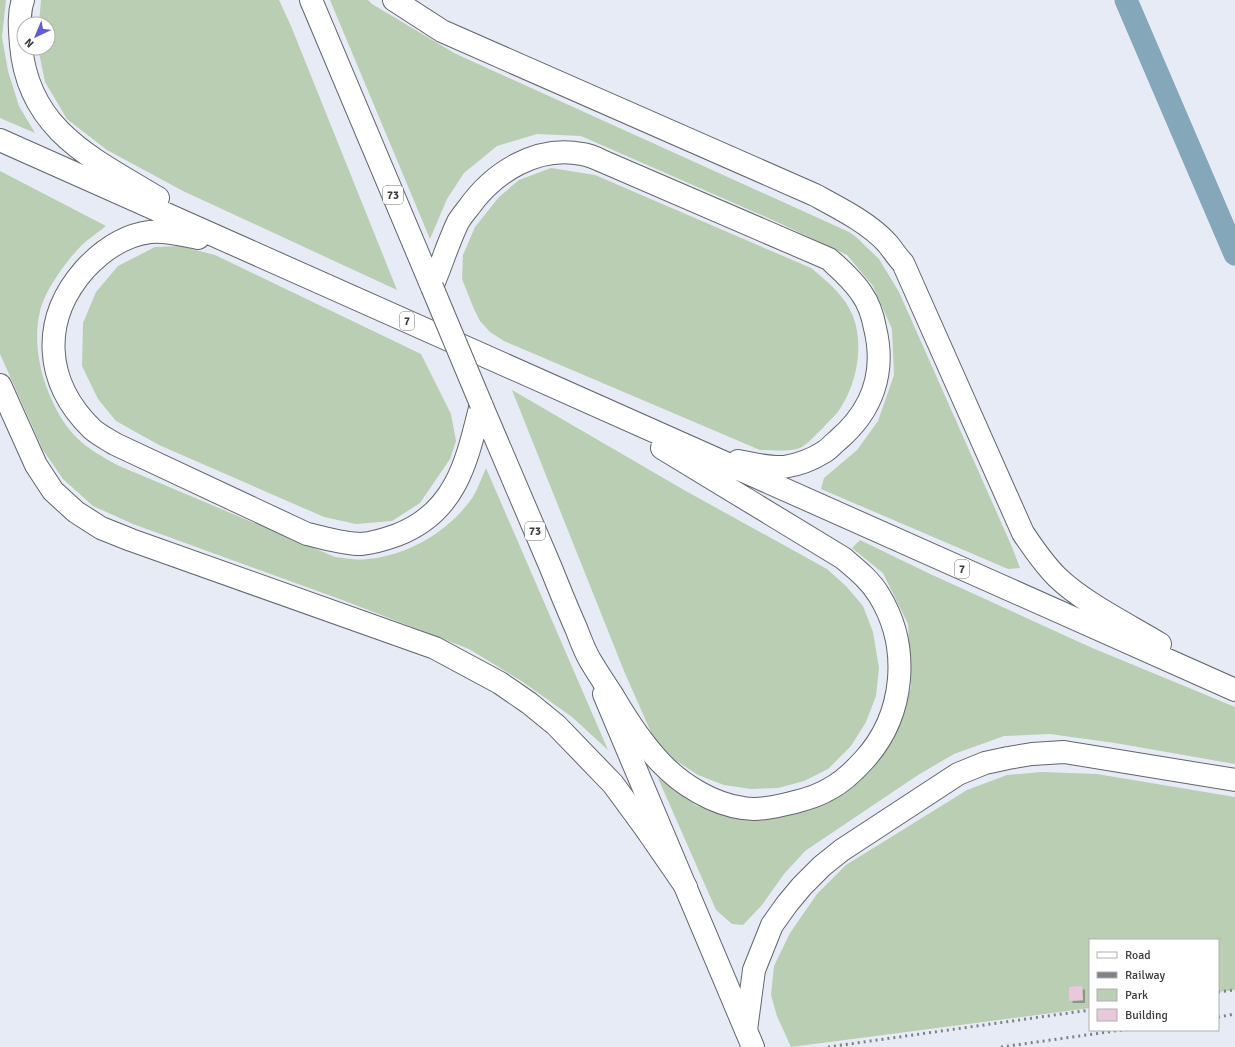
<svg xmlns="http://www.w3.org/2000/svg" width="1235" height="1047" font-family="Signika,sans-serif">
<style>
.green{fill:#b9ceb3}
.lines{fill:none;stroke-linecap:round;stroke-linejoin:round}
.canal{stroke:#84a7b9;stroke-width:23}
.building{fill:#eac8dc;filter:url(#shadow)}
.secondary-casing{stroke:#62656e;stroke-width:24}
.primary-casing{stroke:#62656e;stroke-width:24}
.secondary{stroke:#fff;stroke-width:22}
.primary{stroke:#fff;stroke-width:22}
.rail{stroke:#7f8187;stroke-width:3;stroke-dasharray:2 4;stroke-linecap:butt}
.primary-bridge-casing{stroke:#62656e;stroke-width:24;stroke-linecap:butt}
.primary-bridge{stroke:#fff;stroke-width:22}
.labels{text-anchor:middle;stroke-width:3;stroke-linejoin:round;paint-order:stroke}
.shield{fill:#fff;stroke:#747578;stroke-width:1}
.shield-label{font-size:11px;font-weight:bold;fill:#393a3e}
</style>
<defs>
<filter id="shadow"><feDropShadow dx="3.5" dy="3.5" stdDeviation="0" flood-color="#0004"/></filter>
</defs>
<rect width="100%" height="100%" fill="#e7ebf5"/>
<path class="green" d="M 0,0 L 6,0 L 2,37 L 8,71 L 19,106 L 35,133 L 0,118 Z
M 41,0 L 279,0 L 291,26 L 397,290 L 183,191 L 107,150 L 67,119 L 45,82 L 38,48 L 48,48 L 48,24 L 39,24 Z
M 330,0 L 368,0 L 372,4 L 454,53 L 849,232 L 856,237 L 879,259 L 899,292 L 1012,547 L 1020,568 L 1008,569 L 821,489 L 824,478 L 857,450 L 878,421 L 894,375 L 892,329 L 873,286 L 847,255 L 775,221 L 581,136 L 537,134 L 497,146 L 464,173 L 447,199 L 430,239 Z
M 551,168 L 595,175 L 811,268 C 828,282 845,296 853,316 C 864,345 857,382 841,407 C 837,415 828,421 823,428 C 816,434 808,444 800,448 C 790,452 771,450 760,450 L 504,341 L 490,332 L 480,321 L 474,309 L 462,279 L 463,255 L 475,227 L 499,197 L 519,180 Z
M 0,171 L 106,226 C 99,232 89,238 82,245 C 67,260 45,290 40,311 C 34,336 38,363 46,386 C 54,406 61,422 77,438 C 88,449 103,457 117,465 L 335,557 C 345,558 358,561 368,559 C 408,555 446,533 470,501 C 477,492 481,479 486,468 L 608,750 L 572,717 L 523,682 L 469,649 L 345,601 L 133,524 L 93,506 L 63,479 L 43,450 L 0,354 Z
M 180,246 L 215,255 L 421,354 L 451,414 L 456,441 L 450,459 L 420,503 L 392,521 L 356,524 L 324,517 L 159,445 L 116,421 L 98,399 L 82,366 L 83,323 L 96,292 L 118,266 L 155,247 Z
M 512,390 L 684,490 L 827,569 L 846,586 L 863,606 L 873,632 L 879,668 L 876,696 L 866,722 L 851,746 L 828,769 L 804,781 L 778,788 L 751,789 L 724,785 L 698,775 L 675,760 L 654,739 L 624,671 Z
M 860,540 L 928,573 L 1090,647 L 1235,707 L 1235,764 L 1115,743 L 1050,734 L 1004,736 L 954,754 L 918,775 L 805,851 L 784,874 L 762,905 L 743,925 L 732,924 L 716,910 L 658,778 L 695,805 L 725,816 L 760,819 L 836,796 L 869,772 L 895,735 L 911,687 L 908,624 L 883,573 L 852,548 Z
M 1042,772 L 1097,774 L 1235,797 L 1235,990 L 1218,992 L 1218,940 L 1090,940 L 1090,1008 L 791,1047 L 777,1016 L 771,995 L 774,966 L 790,933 L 817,894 L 846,865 L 967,790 L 1007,775 Z"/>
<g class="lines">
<path class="canal" d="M 1126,0 L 1235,254"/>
</g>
<path class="building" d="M 1082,986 L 1083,1000 L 1069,1001 L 1069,987 Z"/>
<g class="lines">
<g class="secondary-casing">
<path id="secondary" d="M 604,694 L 753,1047"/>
</g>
<g class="primary-casing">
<path id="primary" d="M 23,0 C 18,14 20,31 21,45 C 28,131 94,159 158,198
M 311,0 L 432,287
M 394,0 L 442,31 L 815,195 C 839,208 869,223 887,243 C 893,250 897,257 903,263 L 1023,533 C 1033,548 1044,564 1057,577 C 1084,603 1127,624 1160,644
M 0,140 L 1235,690
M 198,238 C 182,235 166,230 150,232 C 125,235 102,251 85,269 C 40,320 44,382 92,429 C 99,435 107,439 115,444 L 307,534 C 325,538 343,544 361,544 C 373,543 386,539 397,535 C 457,512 467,460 481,404
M 432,287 C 441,266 448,243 458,222 C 461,217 465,212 469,207 C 494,172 537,145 582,154 C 589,155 596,158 602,161 L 829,259 C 841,270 853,280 862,294 C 869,304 873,317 875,328 C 886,373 872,411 838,440 C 833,444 829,449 824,452 C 813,459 797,465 784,467 C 769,468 753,464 738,461
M 0,385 L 36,465 L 53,491 L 76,512 L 101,528 L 131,540 L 435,648 L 500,683 L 529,703 L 556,725 L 613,784 L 646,829 L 686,887
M 481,404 C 504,458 527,513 551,568 C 559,588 567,608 576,628 C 580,638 584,650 590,660 C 597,672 605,684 613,696 C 627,720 642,743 661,763 C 682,785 713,804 743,808 C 760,811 778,806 795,802 C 807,799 820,795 831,788 C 844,781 854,771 864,760 C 905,715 911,647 879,595 C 870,580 856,569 843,558 L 662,448
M 746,1030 L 754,970 L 772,925 L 787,904 L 802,886 L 822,866 L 842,850 L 958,774 L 985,763 L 1008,758 L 1032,754 L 1064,752 L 1235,780"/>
</g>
<use href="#secondary" class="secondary"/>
<use href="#primary" class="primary"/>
<path class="rail" d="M 1218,992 L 1235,990
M 1218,1017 L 1235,1014
M 828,1047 L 1090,1010
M 1001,1047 L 1122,1030"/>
<g class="primary-bridge-casing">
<path id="primary-bridge" d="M 432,287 L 481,404"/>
</g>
<use href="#primary-bridge" class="primary-bridge"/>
</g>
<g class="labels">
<g class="shield">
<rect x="383" y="186" width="20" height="18" rx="3"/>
<rect x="400" y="312" width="14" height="18" rx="3"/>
<rect x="525" y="522" width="20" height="18" rx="3"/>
<rect x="955" y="560" width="14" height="18" rx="3"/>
</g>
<g class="shield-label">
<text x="393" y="199">73</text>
<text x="407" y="325">7</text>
<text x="535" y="535">73</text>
<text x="962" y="573">7</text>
</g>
</g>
<rect x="1089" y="939" width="130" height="92" fill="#ffffff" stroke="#b0b0b2"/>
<rect x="1097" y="952" width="20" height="6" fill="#ffffff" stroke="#b0b0b2"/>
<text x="1125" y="959" font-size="12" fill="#393a3e">Road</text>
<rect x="1097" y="972" width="20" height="6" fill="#7f8187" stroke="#b0b0b2"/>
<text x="1125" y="979" font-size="12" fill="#393a3e">Railway</text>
<rect x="1097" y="989" width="20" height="12" fill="#b9ceb3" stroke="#b0b0b2"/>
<text x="1125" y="999" font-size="12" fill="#393a3e">Park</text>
<rect x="1097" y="1009" width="20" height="12" fill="#eac8dc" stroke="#b0b0b2"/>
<text x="1125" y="1019" font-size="12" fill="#393a3e">Building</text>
<g transform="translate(36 36) rotate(224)"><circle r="19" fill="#ffffff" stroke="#b0b0b2"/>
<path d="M0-3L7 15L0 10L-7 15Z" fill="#6359d2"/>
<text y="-6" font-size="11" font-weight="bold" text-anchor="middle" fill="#393a3e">N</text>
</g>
</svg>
